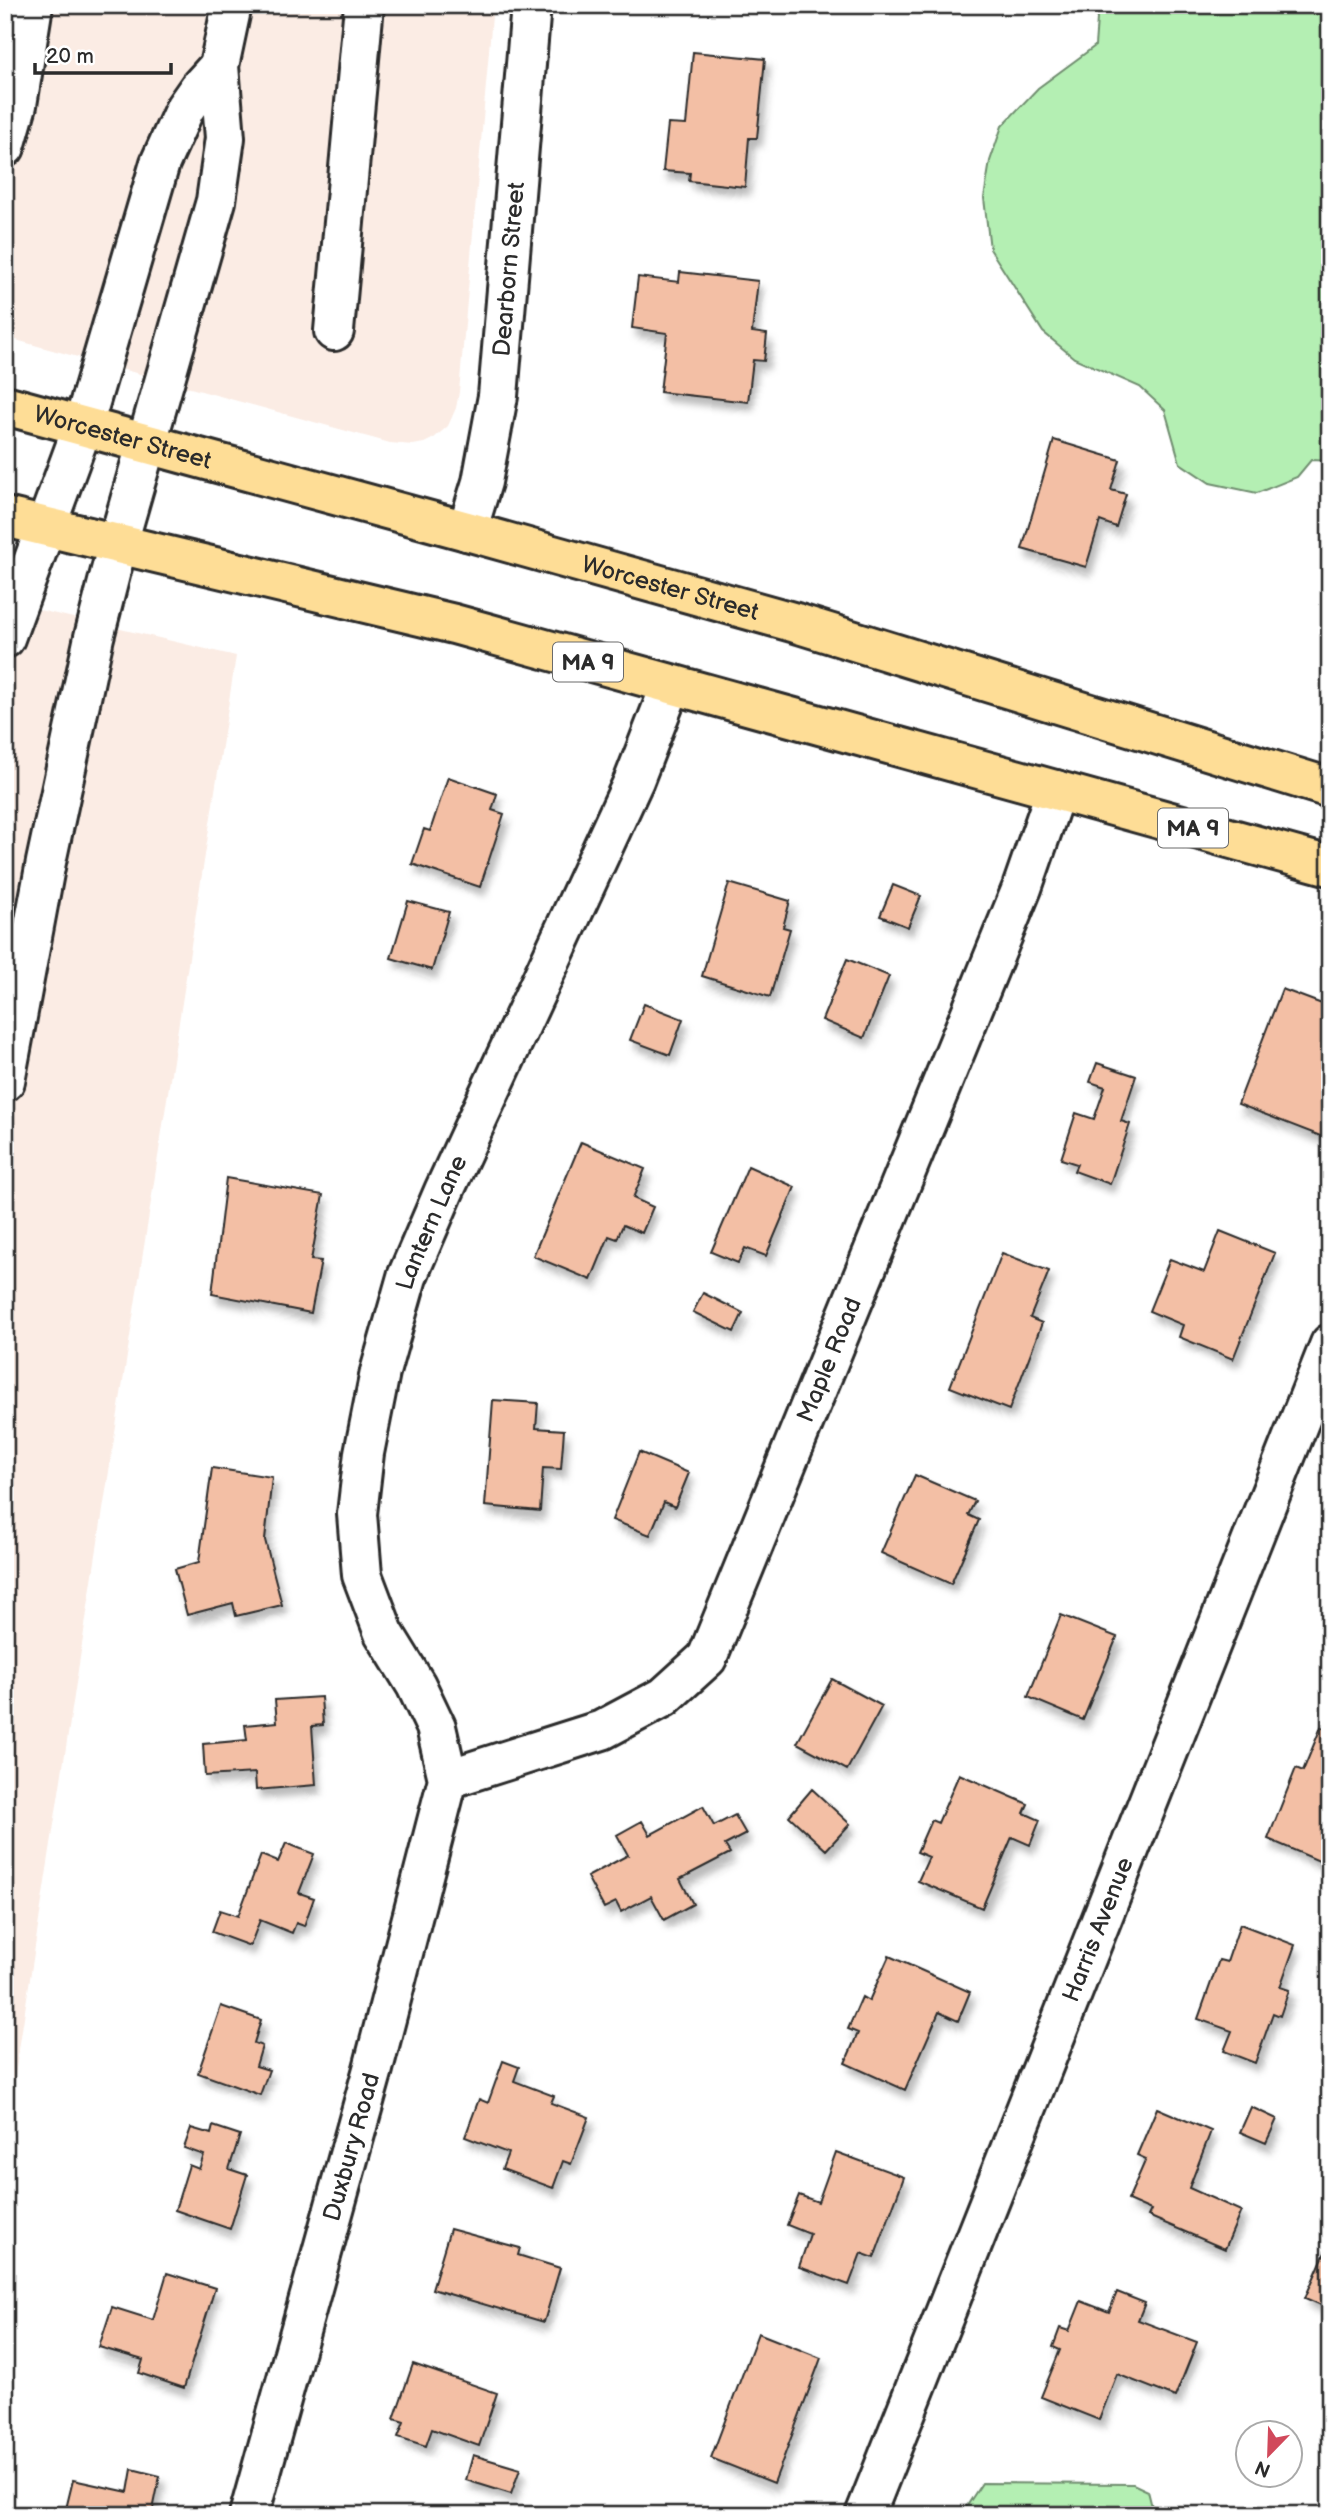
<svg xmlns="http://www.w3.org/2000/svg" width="1335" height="2520" font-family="'Balsamiq Sans',sans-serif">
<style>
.built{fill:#fbece4}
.green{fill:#b4efb3;stroke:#708d6f;stroke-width:2}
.building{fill:#f3bfa5;stroke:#2b2b2b;stroke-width:2;filter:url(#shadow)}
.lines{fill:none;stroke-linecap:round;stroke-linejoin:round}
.minor-casing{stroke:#2b2b2b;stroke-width:44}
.highway-casing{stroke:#2b2b2b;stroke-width:44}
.minor{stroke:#fff;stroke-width:38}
.highway{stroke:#fedd96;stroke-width:38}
.labels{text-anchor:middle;stroke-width:5;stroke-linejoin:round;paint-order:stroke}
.shield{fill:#fff;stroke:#6b6b6b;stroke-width:2}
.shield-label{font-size:23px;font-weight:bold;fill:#2b2b2b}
.street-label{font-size:24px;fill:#2b2b2b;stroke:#fff}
</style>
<defs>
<filter id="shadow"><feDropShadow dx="4.5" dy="8" stdDeviation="3.5" flood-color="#0004"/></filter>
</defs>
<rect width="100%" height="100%" fill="#fff"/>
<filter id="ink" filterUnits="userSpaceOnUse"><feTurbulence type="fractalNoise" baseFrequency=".0143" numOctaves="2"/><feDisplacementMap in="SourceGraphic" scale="14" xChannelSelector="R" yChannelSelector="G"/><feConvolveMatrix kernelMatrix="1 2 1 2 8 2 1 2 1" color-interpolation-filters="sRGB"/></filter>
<g filter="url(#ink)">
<path class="built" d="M 5,5 L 493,5 L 459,392 L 456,408 L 448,426 L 434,438 L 424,443 L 413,445 L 390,443 L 5,337 Z
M 5,602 L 236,656 L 5,2139 Z"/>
<path class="green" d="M 1098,5 L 1330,5 L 1330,461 L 1311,460 L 1297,477 L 1257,493 L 1210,483 L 1180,463 L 1165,410 L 1140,387 L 1074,358 L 1043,332 L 990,249 L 984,198 L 990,161 L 1002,126 L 1038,88 L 1095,46 Z
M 982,2483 L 1133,2484 L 1148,2491 L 1154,2515 L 961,2515 Z"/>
<path class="building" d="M 693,52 L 765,59 L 757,138 L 749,138 L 745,187 L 689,181 L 690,173 L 663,171 L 668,124 L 686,125 Z
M 680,272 L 758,281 L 752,332 L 767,334 L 764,361 L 753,360 L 748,402 L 660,392 L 667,333 L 632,328 L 638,277 L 679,282 Z
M 1054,440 L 1120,460 L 1111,490 L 1126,494 L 1116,527 L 1100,521 L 1086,567 L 1022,549 Z
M 448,777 L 497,794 L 492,810 L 504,814 L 480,887 L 412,864 L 424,829 L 430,831 Z
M 729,883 L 790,901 L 783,927 L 790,929 L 770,997 L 702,976 Z
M 893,885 L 921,896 L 908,927 L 880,916 Z
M 408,901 L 449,912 L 432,970 L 391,958 Z
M 847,959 L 889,976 L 864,1038 L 822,1020 Z
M 1282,989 L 1330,1007 L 1330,1121 L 1323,1137 L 1238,1104 Z
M 644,1004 L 683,1019 L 670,1055 L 630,1040 Z
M 1097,1063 L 1136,1076 L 1121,1121 L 1130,1124 L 1110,1184 L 1074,1171 L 1077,1164 L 1061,1159 L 1076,1113 L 1094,1119 L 1105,1087 L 1090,1082 Z
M 581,1142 L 645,1169 L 633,1198 L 653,1207 L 642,1233 L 623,1225 L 617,1239 L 609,1236 L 591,1280 L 533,1256 Z
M 748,1166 L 795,1187 L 766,1256 L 745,1248 L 738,1263 L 711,1252 Z
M 226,1178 L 323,1195 L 311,1260 L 321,1261 L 311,1313 L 212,1294 Z
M 1220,1231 L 1275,1253 L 1233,1359 L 1179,1337 L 1183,1325 L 1149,1311 L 1170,1259 L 1204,1272 Z
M 1002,1253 L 1049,1271 L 1030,1318 L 1042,1323 L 1009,1410 L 950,1387 Z
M 703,1293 L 743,1313 L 734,1332 L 693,1312 Z
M 493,1400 L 538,1403 L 536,1428 L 564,1430 L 561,1469 L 543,1468 L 540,1511 L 485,1506 Z
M 639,1452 L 689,1473 L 675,1507 L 664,1502 L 650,1535 L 612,1520 Z
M 212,1468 L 272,1477 L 265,1540 L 282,1605 L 236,1616 L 233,1603 L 187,1615 L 175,1569 L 199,1562 Z
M 915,1475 L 975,1501 L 968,1515 L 979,1520 L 951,1584 L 881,1553 Z
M 1061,1615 L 1117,1637 L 1083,1720 L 1028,1697 Z
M 832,1679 L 882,1706 L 847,1770 L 797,1743 Z
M 321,1697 L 323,1725 L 312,1726 L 316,1785 L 256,1790 L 255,1773 L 205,1776 L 203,1744 L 247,1740 L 245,1725 L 277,1722 L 275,1700 Z
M 1321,1727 L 1330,1731 L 1330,1855 L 1326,1864 L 1268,1839 L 1296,1768 L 1303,1771 Z
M 959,1774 L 1028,1804 L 1024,1813 L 1040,1820 L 1030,1845 L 1012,1837 L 982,1908 L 918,1881 L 929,1857 L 917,1852 L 931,1820 L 938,1823 Z
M 812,1789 L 850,1824 L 826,1850 L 789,1816 Z
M 703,1806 L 714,1826 L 735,1815 L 746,1834 L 725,1845 L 730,1853 L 680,1879 L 693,1904 L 664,1920 L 651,1896 L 621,1912 L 616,1902 L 604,1908 L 587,1877 L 628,1855 L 617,1835 L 642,1821 L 650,1835 Z
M 286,1843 L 314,1854 L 299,1893 L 314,1898 L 304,1926 L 296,1923 L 292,1933 L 260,1920 L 250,1946 L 212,1932 L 220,1910 L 238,1916 L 261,1855 L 278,1862 Z
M 1240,1924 L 1295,1945 L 1280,1987 L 1289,1990 L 1280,2016 L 1273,2013 L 1255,2063 L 1224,2051 L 1232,2031 L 1198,2019 L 1219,1960 L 1227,1962 Z
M 889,1956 L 970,1992 L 958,2021 L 939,2012 L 905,2090 L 845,2063 L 858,2033 L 848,2029 L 862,1997 L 869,2001 Z
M 221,2006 L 261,2020 L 254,2043 L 262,2046 L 256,2066 L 269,2070 L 260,2095 L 198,2073 Z
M 503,2061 L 519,2067 L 514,2081 L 554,2096 L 551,2103 L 589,2117 L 571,2164 L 563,2161 L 553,2188 L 502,2169 L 508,2153 L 465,2137 L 479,2099 L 488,2103 Z
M 1251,2107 L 1277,2119 L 1266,2143 L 1240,2132 Z
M 1157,2108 L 1211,2131 L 1189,2188 L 1241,2211 L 1225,2249 L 1148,2216 L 1151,2210 L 1128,2200 L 1146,2159 L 1137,2155 Z
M 213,2126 L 240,2135 L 229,2169 L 247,2175 L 230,2229 L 175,2210 L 189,2165 L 199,2169 L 204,2155 L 184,2148 L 191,2128 L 211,2134 Z
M 836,2152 L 904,2177 L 874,2258 L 861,2253 L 849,2285 L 799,2267 L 810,2234 L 787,2225 L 799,2195 L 818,2202 Z
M 450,2229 L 520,2248 L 518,2255 L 560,2268 L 544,2322 L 432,2289 Z
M 1330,2241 L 1330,2309 L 1305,2298 Z
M 167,2273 L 215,2288 L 184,2388 L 139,2373 L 143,2360 L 99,2347 L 112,2307 L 153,2320 Z
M 1117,2292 L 1145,2303 L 1138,2320 L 1197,2342 L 1175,2397 L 1117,2374 L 1099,2420 L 1041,2397 L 1060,2350 L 1053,2347 L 1060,2328 L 1069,2331 L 1081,2301 L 1109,2312 Z
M 758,2333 L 821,2358 L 774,2483 L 711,2458 Z
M 413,2364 L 497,2393 L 479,2446 L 432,2429 L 426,2446 L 398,2437 L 404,2422 L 394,2419 Z
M 473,2455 L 520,2469 L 511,2494 L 466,2480 Z
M 132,2469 L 160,2476 L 152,2515 L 65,2513 L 73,2480 L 128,2492 Z"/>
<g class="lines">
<g class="minor-casing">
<g id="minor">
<path d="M 5,147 L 17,105 L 33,5"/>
<path d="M 334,331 L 364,5"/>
<path id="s1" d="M 467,531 L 482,482 L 498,396 L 531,5"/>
<path d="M 5,638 L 83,426 L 160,163 L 185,108 L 199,88 L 219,66"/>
<path d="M 5,1081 L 46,862 L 94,637 L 118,543 L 216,201 L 225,138 L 219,66 L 232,5"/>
<path id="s2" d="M 448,1779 L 602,1730 L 664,1697 L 707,1658 L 1022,888 L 1056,790"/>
<path id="s3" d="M 249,2515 L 373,2069 L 448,1779 L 436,1727 L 416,1685 L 384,1633 L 362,1575 L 357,1514 L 364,1453 L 380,1372 L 407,1277 L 444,1191 L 634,780 L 671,685"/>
<path id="s4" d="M 865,2515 L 1330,1344"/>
</g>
</g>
<g class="highway-casing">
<g id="highway">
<path id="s5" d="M 5,405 L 467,531 L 796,623 L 1330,788"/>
<path d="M 5,517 L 454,624 L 1330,866"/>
</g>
</g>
<use href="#minor" class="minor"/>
<use href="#highway" class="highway"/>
</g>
</g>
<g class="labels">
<g class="shield">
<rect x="553" y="642.5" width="70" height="39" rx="5"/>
<rect x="1158" y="808.5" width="70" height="39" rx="5"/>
</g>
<g class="shield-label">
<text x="588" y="670">MA 9</text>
<text x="1193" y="836">MA 9</text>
</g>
<g class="street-label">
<text dy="8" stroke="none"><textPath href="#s1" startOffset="266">Dearborn Street</textPath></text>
<text dy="8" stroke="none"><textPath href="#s5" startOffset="122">Worcester Street</textPath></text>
<text dy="8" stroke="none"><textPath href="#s5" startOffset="690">Worcester Street</textPath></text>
<text dy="8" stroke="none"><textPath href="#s3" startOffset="1349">Lantern Lane</textPath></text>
<text dy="8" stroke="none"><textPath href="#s2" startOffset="612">Maple Road</textPath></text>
<text dy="8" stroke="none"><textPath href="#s4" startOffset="630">Harris Avenue</textPath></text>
<text dy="8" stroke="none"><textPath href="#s3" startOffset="382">Duxbury Road</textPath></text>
</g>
</g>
<rect width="1335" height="2520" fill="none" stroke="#fff" stroke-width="28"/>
<rect x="14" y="14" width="1307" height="2492" fill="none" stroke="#2b2b2b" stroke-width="2.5" filter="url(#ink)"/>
<g transform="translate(1269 2454) rotate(203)"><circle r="33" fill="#ffffff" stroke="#aaaaaa" stroke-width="2"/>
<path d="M0-5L12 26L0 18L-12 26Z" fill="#d1495b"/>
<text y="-10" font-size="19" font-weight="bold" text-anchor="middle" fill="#2b2b2b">N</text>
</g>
<path d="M35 63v10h136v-10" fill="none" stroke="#2b2b2b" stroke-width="3.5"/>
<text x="46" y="63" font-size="21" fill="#2b2b2b" stroke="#ffffff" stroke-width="5" paint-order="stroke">20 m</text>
</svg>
